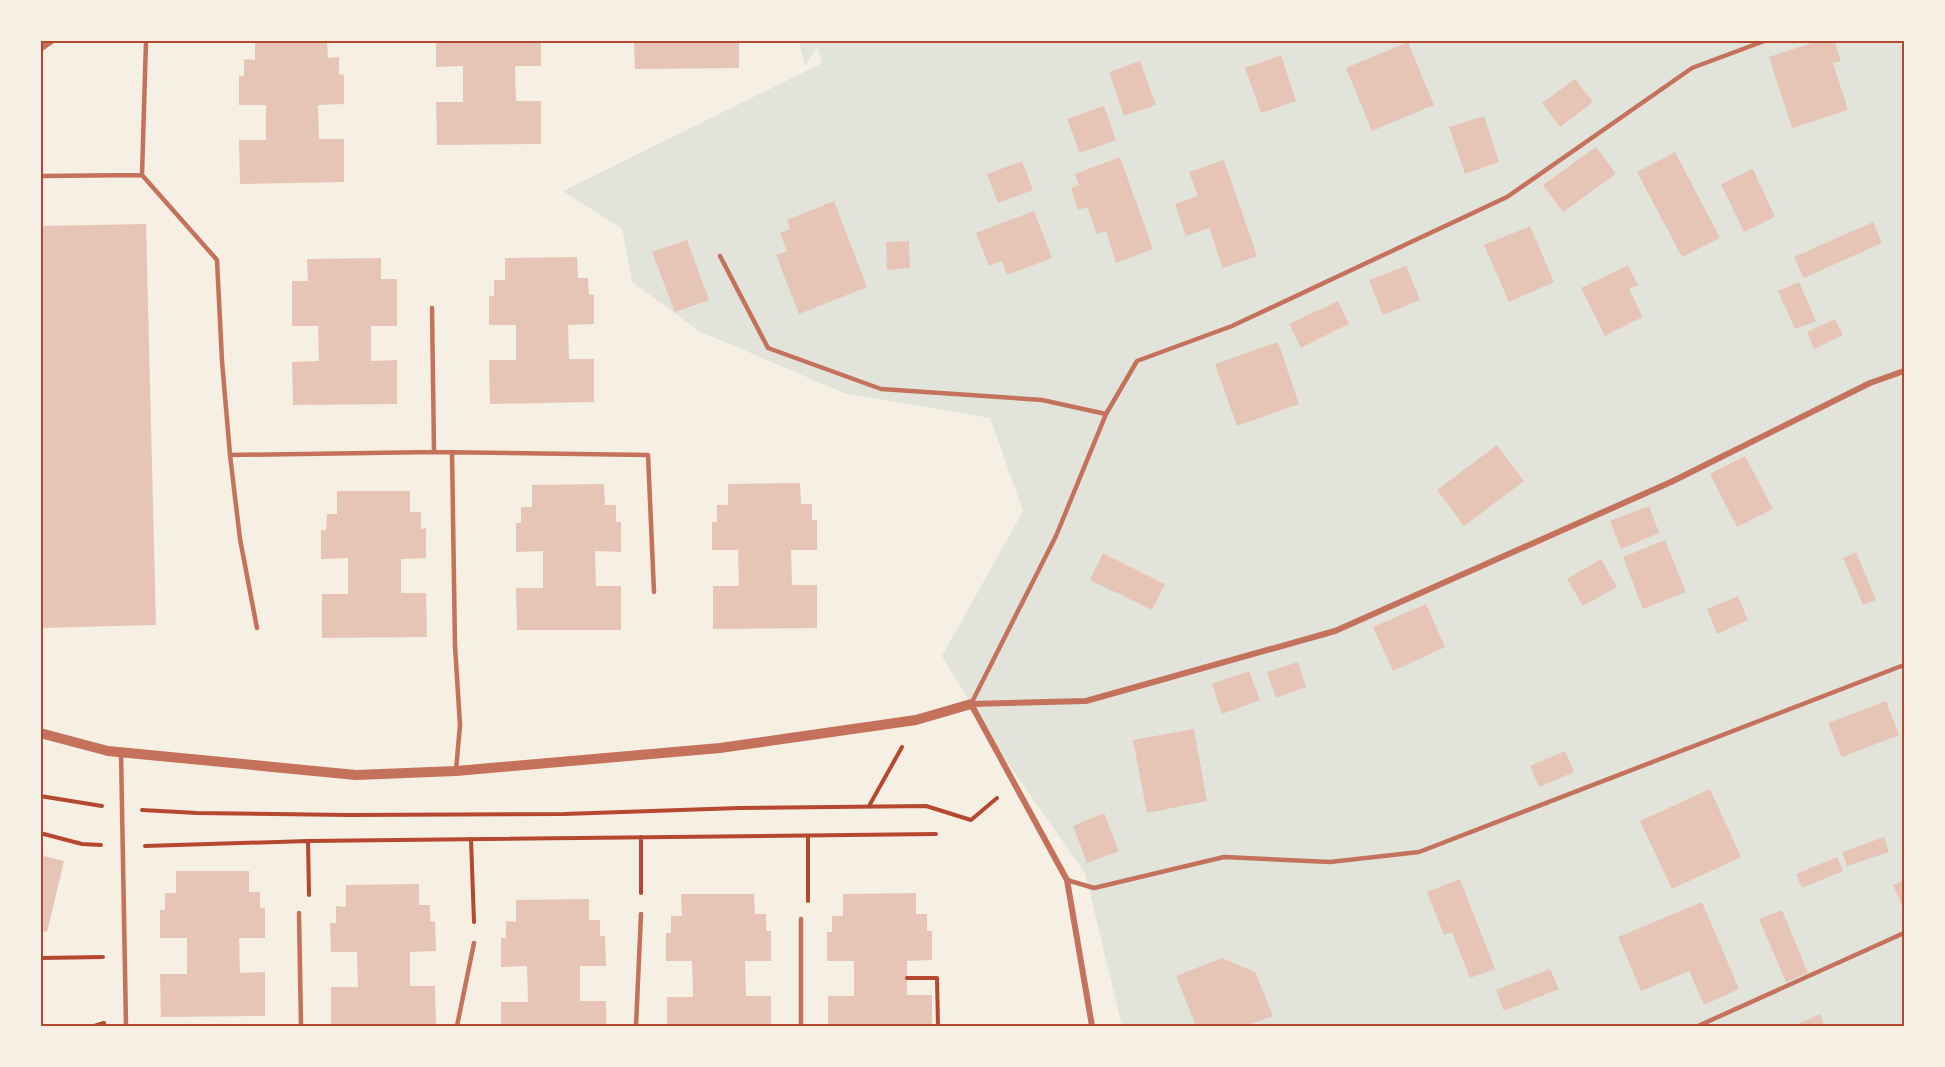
<svg xmlns="http://www.w3.org/2000/svg" width="1945" height="1067" font-family="'Sofia Sans Condensed',sans-serif">
<style>
.green{fill:#e2e4dc}
.building{fill:#e6c5b7}
.lines{fill:none;stroke-linecap:round;stroke-linejoin:round}
.path{stroke:#b5482f;stroke-width:4}
.service{stroke:#c5725c;stroke-width:4.5}
.minor{stroke:#c5725c;stroke-width:6}
.tertiary{stroke:#c5725c;stroke-width:10}
.neatline{fill:none;stroke:#b5482f;stroke-width:2}
</style>
<rect width="100%" height="100%" fill="#f6efe4"/>
<path class="green" d="M 799,41 L 1904,41 L 1904,1026 L 1122,1026 L 1085,873 L 1000,752 L 942,656 L 1023,511 L 990,418 L 844,393 L 699,331 L 632,282 L 622,229 L 563,191 L 822,63 L 817,46 L 805,66 Z"/>
<path class="building" d="M 255,40 L 327,40 L 328,58 L 339,57 L 339,74 L 344,75 L 344,104 L 318,105 L 319,139 L 344,139 L 344,182 L 240,184 L 239,140 L 266,140 L 266,105 L 239,105 L 239,76 L 244,76 L 244,59 L 255,60 Z
M 436,40 L 541,40 L 541,66 L 515,66 L 516,101 L 541,101 L 541,144 L 437,145 L 436,102 L 463,102 L 463,66 L 436,67 Z
M 634,40 L 739,40 L 739,68 L 635,69 Z
M 1821,40 L 1834,40 L 1841,61 L 1833,63 L 1848,110 L 1792,128 L 1769,57 Z
M 1408,42 L 1434,105 L 1372,131 L 1346,68 Z
M 1281,55 L 1296,101 L 1261,113 L 1245,68 Z
M 1140,61 L 1156,105 L 1124,116 L 1109,72 Z
M 1575,79 L 1593,102 L 1560,127 L 1542,103 Z
M 1104,106 L 1116,140 L 1080,153 L 1067,119 Z
M 1484,116 L 1499,162 L 1465,174 L 1449,127 Z
M 1596,147 L 1616,174 L 1563,212 L 1543,185 Z
M 1675,152 L 1720,238 L 1682,257 L 1637,172 Z
M 1120,157 L 1153,249 L 1116,263 L 1106,231 L 1097,234 L 1087,207 L 1078,210 L 1071,188 L 1079,185 L 1075,174 Z
M 1224,160 L 1257,256 L 1223,268 L 1209,228 L 1186,236 L 1175,204 L 1198,196 L 1189,172 Z
M 1022,161 L 1033,190 L 998,203 L 987,174 Z
M 1753,169 L 1775,217 L 1744,232 L 1721,184 Z
M 834,201 L 867,287 L 799,314 L 776,255 L 787,251 L 780,233 L 790,229 L 787,220 Z
M 1034,211 L 1052,258 L 1007,275 L 1002,261 L 989,266 L 976,233 Z
M 1873,222 L 1882,243 L 1804,278 L 1794,257 Z
M 146,224 L 156,625 L 40,628 L 40,226 Z
M 1530,226 L 1554,282 L 1509,302 L 1484,245 Z
M 687,240 L 709,300 L 675,312 L 652,252 Z
M 909,241 L 910,268 L 887,270 L 886,242 Z
M 577,257 L 578,278 L 588,278 L 589,294 L 594,295 L 594,324 L 568,325 L 569,359 L 594,359 L 594,402 L 490,404 L 489,360 L 516,360 L 516,325 L 489,325 L 489,296 L 494,296 L 494,280 L 505,280 L 505,258 Z
M 381,258 L 381,279 L 397,279 L 397,326 L 371,326 L 371,361 L 397,360 L 397,404 L 293,405 L 292,362 L 319,361 L 318,326 L 292,326 L 292,281 L 308,281 L 307,259 Z
M 1628,265 L 1638,285 L 1629,289 L 1643,317 L 1605,336 L 1581,288 Z
M 1406,266 L 1420,300 L 1383,315 L 1369,280 Z
M 1799,282 L 1816,321 L 1795,329 L 1778,291 Z
M 1338,301 L 1349,324 L 1301,348 L 1289,324 Z
M 1835,319 L 1843,335 L 1814,349 L 1807,332 Z
M 1278,342 L 1299,404 L 1237,426 L 1215,364 Z
M 1497,445 L 1524,481 L 1464,526 L 1437,490 Z
M 1745,456 L 1773,509 L 1737,527 L 1710,474 Z
M 800,483 L 801,504 L 812,504 L 812,520 L 817,520 L 817,550 L 791,550 L 792,585 L 817,585 L 817,628 L 713,629 L 713,586 L 739,586 L 738,550 L 712,550 L 712,522 L 717,522 L 717,505 L 728,505 L 728,484 Z
M 604,484 L 605,505 L 616,505 L 616,522 L 621,522 L 621,552 L 595,551 L 596,586 L 621,586 L 621,630 L 517,630 L 516,588 L 543,588 L 543,551 L 516,552 L 516,523 L 521,523 L 521,507 L 532,507 L 532,485 Z
M 337,491 L 410,491 L 410,512 L 421,512 L 421,529 L 426,528 L 426,558 L 401,559 L 401,593 L 426,593 L 427,637 L 322,638 L 322,594 L 348,594 L 348,558 L 321,559 L 321,530 L 326,530 L 327,514 L 337,514 Z
M 1649,506 L 1659,533 L 1621,549 L 1610,521 Z
M 1665,540 L 1686,592 L 1643,609 L 1623,557 Z
M 1856,552 L 1876,600 L 1863,605 L 1843,558 Z
M 1103,553 L 1165,584 L 1152,610 L 1090,580 Z
M 1601,559 L 1617,587 L 1583,606 L 1567,579 Z
M 1738,596 L 1748,620 L 1717,634 L 1707,609 Z
M 1426,604 L 1445,647 L 1393,671 L 1373,627 Z
M 1298,662 L 1306,687 L 1276,698 L 1267,672 Z
M 1249,671 L 1260,700 L 1222,714 L 1212,684 Z
M 1886,701 L 1899,735 L 1842,757 L 1828,723 Z
M 1194,729 L 1207,801 L 1147,813 L 1133,740 Z
M 1565,751 L 1574,772 L 1539,787 L 1530,766 Z
M 1710,789 L 1741,857 L 1672,889 L 1640,821 Z
M 1104,813 L 1119,851 L 1087,863 L 1073,826 Z
M 1884,837 L 1889,852 L 1847,866 L 1842,852 Z
M 40,855 L 64,861 L 47,932 L 40,930 Z
M 1837,857 L 1843,871 L 1802,888 L 1796,874 Z
M 176,871 L 249,871 L 249,892 L 260,892 L 260,908 L 265,908 L 265,938 L 239,938 L 240,973 L 265,972 L 265,1016 L 161,1017 L 160,974 L 187,974 L 187,938 L 160,938 L 160,910 L 165,910 L 165,893 L 176,893 Z
M 1460,879 L 1495,969 L 1470,978 L 1452,932 L 1444,935 L 1427,892 Z
M 1904,880 L 1904,910 L 1893,885 Z
M 419,884 L 419,905 L 430,905 L 430,921 L 435,922 L 436,951 L 410,952 L 410,986 L 435,986 L 436,1026 L 331,1026 L 331,987 L 358,987 L 357,952 L 331,952 L 330,923 L 336,923 L 336,906 L 346,907 L 346,885 Z
M 916,893 L 916,914 L 927,914 L 927,931 L 932,931 L 932,960 L 907,961 L 907,995 L 932,995 L 932,1026 L 828,1026 L 828,996 L 854,996 L 854,961 L 827,961 L 827,932 L 832,932 L 832,916 L 843,916 L 843,894 Z
M 681,894 L 754,894 L 755,914 L 766,914 L 766,931 L 771,931 L 771,961 L 745,961 L 746,996 L 771,996 L 771,1026 L 667,1026 L 667,997 L 693,997 L 692,961 L 666,961 L 666,933 L 671,933 L 671,916 L 682,916 Z
M 589,899 L 589,920 L 600,920 L 600,936 L 605,936 L 606,966 L 580,966 L 580,1001 L 606,1001 L 606,1026 L 501,1026 L 501,1002 L 528,1002 L 527,966 L 501,967 L 501,938 L 506,938 L 506,921 L 516,922 L 516,900 Z
M 1702,902 L 1739,989 L 1704,1005 L 1689,971 L 1641,991 L 1618,937 Z
M 1782,910 L 1808,973 L 1786,982 L 1759,919 Z
M 1222,958 L 1255,972 L 1273,1016 L 1246,1026 L 1196,1026 L 1176,976 Z
M 1550,969 L 1559,989 L 1504,1011 L 1496,990 Z
M 1820,1014 L 1825,1026 L 1799,1026 L 1798,1024 Z"/>
<g class="lines">
<path class="path" d="M 40,796 L 102,806
M 869,806 L 902,747
M 142,810 L 197,813 L 349,815 L 564,814 L 739,808 L 926,806 L 971,820 L 997,798
M 40,833 L 82,844 L 101,845
M 808,836 L 808,901
M 641,837 L 641,893
M 471,839 L 474,922
M 308,841 L 309,895
M 145,846 L 308,841 L 936,834
M 40,958 L 103,957
M 907,978 L 937,978 L 938,1026
M 94,1026 L 104,1023"/>
<path class="service" d="M 142,175 L 146,41 L 148,40
M 40,176 L 142,175 L 217,260 L 222,361 L 230,455 L 240,539 L 257,628
M 720,256 L 768,348 L 881,389 L 1042,400 L 1106,414 L 1056,536 L 971,704
M 432,308 L 434,452
M 1106,414 L 1137,361 L 1232,326 L 1507,197 L 1692,68 L 1767,40
M 452,452 L 455,646 L 460,725 L 456,770
M 230,455 L 434,452 L 648,455 L 654,592
M 121,752 L 126,1026
M 1067,880 L 1094,888 L 1224,857 L 1330,862 L 1419,852 L 1904,665
M 299,913 L 301,1026
M 801,919 L 801,1026
M 457,1026 L 474,943
M 636,1026 L 641,914
M 1698,1026 L 1904,933"/>
<path class="minor" d="M 40,49 L 53,40
M 1092,1026 L 1067,880 L 971,704 L 1086,701 L 1335,631 L 1671,482 L 1870,383 L 1904,371"/>
<path class="tertiary" d="M 40,733 L 108,751 L 356,775 L 456,771 L 720,748 L 916,720 L 971,704"/>
</g>
<rect width="1945" height="1067" fill="none" stroke="#f6efe4" stroke-width="84"/>
<rect x="42" y="42" width="1861" height="983" class="neatline"/>
</svg>
